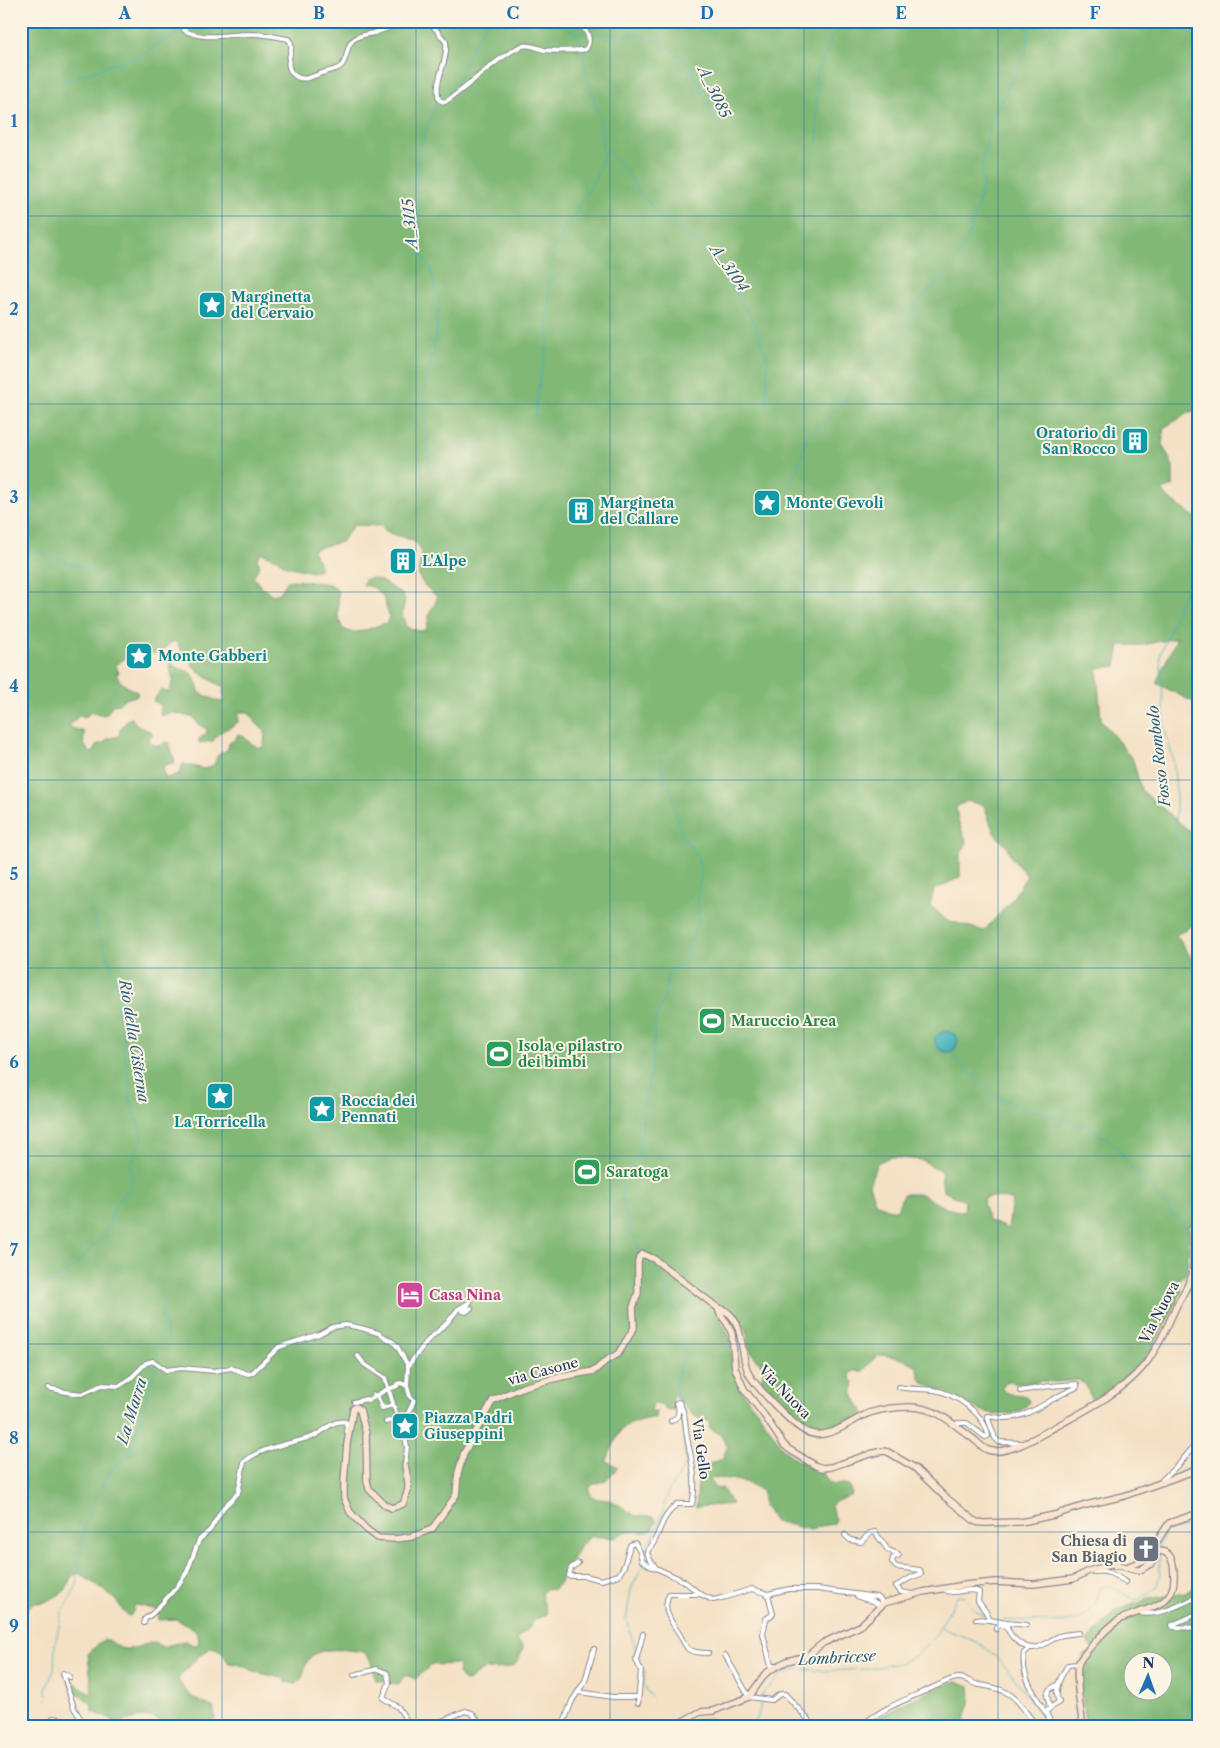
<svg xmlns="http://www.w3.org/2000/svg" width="1220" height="1748" font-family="'Libre Caslon Text',serif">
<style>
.forest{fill:#80b874;stroke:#4e7469;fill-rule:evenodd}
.water{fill:#42b2b9;stroke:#2e708c}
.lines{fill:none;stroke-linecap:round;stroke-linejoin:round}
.stream{stroke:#42b2b9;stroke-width:1}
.street-casing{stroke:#888891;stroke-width:6}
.secondary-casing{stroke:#888891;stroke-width:8}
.street{stroke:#fff;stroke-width:4}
.secondary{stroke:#fce5cf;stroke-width:5.5}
.grid{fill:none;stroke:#1f6fb2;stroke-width:1;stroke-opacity:0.55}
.labels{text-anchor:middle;stroke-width:4;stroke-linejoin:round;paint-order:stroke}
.culture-label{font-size:14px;font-weight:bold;fill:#0d838f;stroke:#fcf5e5;text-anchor:start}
.leisure-label{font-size:14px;font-weight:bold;fill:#27864d;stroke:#fcf5e5;text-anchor:start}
.hotel-label{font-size:14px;font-weight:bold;fill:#b23c85;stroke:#fcf5e5;text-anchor:start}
.street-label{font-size:14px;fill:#1b2f5e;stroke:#fcf5e5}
.worship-label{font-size:14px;font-weight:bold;fill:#5b616d;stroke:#fcf5e5;text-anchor:end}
.water-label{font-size:15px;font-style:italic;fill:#295d7e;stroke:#fcf5e5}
.neatline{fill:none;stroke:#1f6fb2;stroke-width:2}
.grid-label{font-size:16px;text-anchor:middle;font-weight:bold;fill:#1f6fb2}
</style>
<rect width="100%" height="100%" fill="#fcf5e5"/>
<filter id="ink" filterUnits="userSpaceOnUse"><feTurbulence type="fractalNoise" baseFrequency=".02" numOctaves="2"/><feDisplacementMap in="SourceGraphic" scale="10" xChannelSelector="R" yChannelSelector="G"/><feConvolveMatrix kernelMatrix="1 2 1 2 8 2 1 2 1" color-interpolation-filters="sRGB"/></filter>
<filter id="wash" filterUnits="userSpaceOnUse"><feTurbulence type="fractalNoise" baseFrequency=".0096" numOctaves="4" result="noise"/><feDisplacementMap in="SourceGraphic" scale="20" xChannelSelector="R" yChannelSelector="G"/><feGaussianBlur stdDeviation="1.12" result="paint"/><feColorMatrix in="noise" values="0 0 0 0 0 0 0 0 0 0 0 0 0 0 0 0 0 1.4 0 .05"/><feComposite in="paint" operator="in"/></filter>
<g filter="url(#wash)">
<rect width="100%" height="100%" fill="#f4e0c4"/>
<path class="forest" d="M 21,21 L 180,21 L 181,28 L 184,33 L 189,27 L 190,21 L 1199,21 L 1199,407 L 1165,427 L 1162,444 L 1173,466 L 1173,486 L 1162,490 L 1168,498 L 1199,520 L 1199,705 L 1156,683 L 1177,638 L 1142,645 L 1120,645 L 1116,666 L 1097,668 L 1101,720 L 1133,760 L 1141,790 L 1199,839 L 1199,921 L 1176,935 L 1190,956 L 1199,976 L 1199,1222 L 1189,1226 L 1188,1267 C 1185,1280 1176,1274 1182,1292 C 1165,1322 1152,1357 1126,1381 C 1117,1388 1107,1394 1096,1399 L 1091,1398 L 1086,1385 L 1079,1380 L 1056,1382 L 1041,1381 L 1027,1385 L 1008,1382 L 1003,1384 L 1002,1389 C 1009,1399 1025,1389 1029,1402 C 1020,1417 999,1416 983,1411 C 973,1408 956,1397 945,1392 C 939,1389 930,1387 924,1383 C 918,1379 920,1371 916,1366 C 911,1360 882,1352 876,1357 C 871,1360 867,1367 863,1371 L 854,1371 L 850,1374 L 851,1379 L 854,1382 C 850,1397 857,1401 865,1413 C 853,1419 840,1429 826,1431 C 803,1433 777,1400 763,1386 L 761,1381 L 764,1368 L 749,1350 L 747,1331 L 736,1313 L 730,1308 L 719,1305 L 716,1310 L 730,1338 L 733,1367 L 743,1393 L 760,1414 L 783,1449 L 796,1460 L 821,1470 L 829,1483 L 834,1485 L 844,1484 L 849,1485 L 852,1495 L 834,1502 L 831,1506 L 836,1520 L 834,1524 L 820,1526 L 811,1530 L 774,1521 L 767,1508 L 763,1506 L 763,1492 C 748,1480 729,1478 710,1478 L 709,1480 L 714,1487 L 722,1488 L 732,1504 L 696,1507 L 698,1482 L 696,1466 L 710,1464 L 722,1459 L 728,1446 L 720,1434 L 710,1428 L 709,1421 C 691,1419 687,1407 674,1396 L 672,1397 L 674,1410 L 665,1409 L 660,1404 L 653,1404 L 651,1410 L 652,1412 L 657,1412 L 656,1417 C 644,1420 630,1421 620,1431 L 606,1461 L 618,1467 L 606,1480 L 592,1485 L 589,1489 C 591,1502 603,1498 612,1501 C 617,1504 631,1512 635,1516 L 650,1516 L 655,1518 L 656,1522 L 651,1531 C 636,1535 629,1526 615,1538 L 591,1536 L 580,1546 L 563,1574 L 560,1583 L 554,1589 L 544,1590 L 541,1594 L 547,1614 L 534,1620 C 528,1633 522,1631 517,1640 L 523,1647 C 517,1675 504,1666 484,1670 C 478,1671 473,1678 467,1681 L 463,1680 L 458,1674 L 459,1667 L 456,1664 L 432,1665 L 430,1666 L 415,1679 L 409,1676 L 404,1676 L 399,1684 C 391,1684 384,1681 376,1680 L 370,1659 L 364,1652 C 347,1650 314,1644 306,1664 C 303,1673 304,1679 296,1684 L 286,1682 L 283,1678 L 259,1673 L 238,1664 L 229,1663 L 221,1651 L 212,1647 L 200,1655 L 180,1676 L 178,1680 C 189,1697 195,1700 213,1707 L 215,1717 L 211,1727 L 166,1727 C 151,1708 134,1721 114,1723 L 112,1719 L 93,1712 L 91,1703 C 79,1694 73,1695 68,1678 L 90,1693 L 92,1690 L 88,1654 L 103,1640 L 108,1640 C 114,1643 118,1649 126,1649 C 139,1650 150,1637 162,1647 L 185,1641 L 194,1645 L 199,1644 L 198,1635 L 196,1631 L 176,1619 L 158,1620 L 157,1610 L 137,1605 L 133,1607 L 133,1612 L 130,1616 C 121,1613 123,1608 117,1602 C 110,1594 100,1588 92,1582 C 87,1580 84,1575 79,1573 C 67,1575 70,1588 62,1593 C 60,1594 46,1602 44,1602 C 40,1603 37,1602 32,1604 C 28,1607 25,1612 21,1615 ZM 354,525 L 381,526 C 391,539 410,535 418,545 C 425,554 417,567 419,576 C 422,585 431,591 437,597 C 436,605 432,606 430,613 C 428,618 428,624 426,630 L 419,631 L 406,627 L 402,614 L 405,600 L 402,594 L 379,580 L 372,578 L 365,579 L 363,585 L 373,587 L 383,596 L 389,616 L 387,623 C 371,626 358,638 342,628 L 338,615 L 338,593 L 335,587 L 329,584 L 294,580 L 287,581 L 280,593 L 273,595 L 262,588 L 253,577 L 260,566 L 257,559 L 261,553 L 275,558 L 286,566 L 313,572 L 320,568 L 319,561 L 315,556 L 313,549 L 341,542 ZM 176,641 L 185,656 L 191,660 L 193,666 L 200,673 L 224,688 C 222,693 225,696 223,701 L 220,702 L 200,693 C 198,688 195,677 192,674 C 183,667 178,673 171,661 L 169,664 L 173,681 L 170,691 L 167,692 L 161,690 L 153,701 L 160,704 L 161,706 L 160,713 L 162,716 L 171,712 L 194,718 L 198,724 L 207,729 L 207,733 L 199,739 L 199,743 L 213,741 C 220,728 230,730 239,721 L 238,714 L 240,712 L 247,712 L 255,719 L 255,722 L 265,732 L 264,746 L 261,748 C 254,746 248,742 244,736 L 238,734 L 235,740 L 229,743 L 227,750 L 218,755 L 214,765 L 204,769 L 183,764 L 179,774 L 167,778 L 165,778 L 163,766 L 175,762 L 169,742 L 165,742 L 159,746 L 152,744 L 149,738 L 152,735 L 152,732 C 145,730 135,725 132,718 L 128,719 L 120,730 L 119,736 L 107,739 L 103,743 L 96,745 L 94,752 L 91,753 L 84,745 C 82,729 90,733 71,728 L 70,724 L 79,716 L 86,717 L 91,712 L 104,715 L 107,714 L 112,705 L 119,704 L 124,699 L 137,696 L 138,693 C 129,687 119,684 116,673 L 119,673 L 116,666 C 128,652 143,654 160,653 L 170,643 ZM 967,801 L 984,805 L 994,833 L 1007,847 L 1011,857 L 1027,876 L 1010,902 L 984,931 L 946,920 L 930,905 L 934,890 L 960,877 L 960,855 L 967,843 L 958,821 L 956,807 ZM 948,1031 L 956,1036 L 952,1051 L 945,1052 L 938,1048 L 942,1032 ZM 890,1157 L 922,1160 L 941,1171 L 943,1191 L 965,1201 L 964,1212 L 945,1208 L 921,1194 L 903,1194 L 897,1210 L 886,1208 L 875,1202 L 869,1184 L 877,1163 ZM 986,1197 L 997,1197 L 1012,1200 L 1008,1229 L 988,1220 L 983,1202 Z
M 1199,1584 L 1199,1727 L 1086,1727 L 1079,1675 L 1084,1655 L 1093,1650 L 1087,1641 L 1116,1611 L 1148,1599 L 1185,1593 ZM 1132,1660 L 1162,1660 L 1162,1690 L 1132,1690 Z
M 957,1681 L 970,1686 L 971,1700 L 965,1718 L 967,1723 L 975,1727 L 906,1727 L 907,1723 L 902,1719 L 898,1720 L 890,1727 L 866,1727 C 872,1716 943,1684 957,1681 Z"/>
<path class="water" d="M 945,1031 L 954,1034 L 958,1039 L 955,1049 L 949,1052 L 938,1049 L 934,1039 L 938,1034 Z"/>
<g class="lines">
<path class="stream" d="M 186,29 L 200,21
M 577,33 L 586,33
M 590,34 L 642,35 L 671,49 L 690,66 L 713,117 L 722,130
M 52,85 L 137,56 L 183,31
M 440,99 L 457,81 L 474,44 L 488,21
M 603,146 L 625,168 L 636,188 L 662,219 L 699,243 L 727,280 L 753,321 L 768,360 L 766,407
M 818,146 L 816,76 L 834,33 L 836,21
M 535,417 L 538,388 L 548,343 L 549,280 L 553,249 L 596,178 L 603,156 L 600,118 L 584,67 L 583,44 L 575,33 L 560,21
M 429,469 L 424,387 L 434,351 L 439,301 L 430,267 L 422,255 L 417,184 L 419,148 L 437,102
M 790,489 L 807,437 L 840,406 L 858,377 L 899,337 L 917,302 L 947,274 L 968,239 L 982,188 L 982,165 L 991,121 L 1022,62 L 1029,38 L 1027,21
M 21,546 L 33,549 L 97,574
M 1187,586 L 1160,655 L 1165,730 L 1173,759 L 1176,790 L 1176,837 L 1181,843 L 1178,849 L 1199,891
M 949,1052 L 988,1091 L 1001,1099 L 1090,1129 C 1117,1141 1122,1156 1140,1177 C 1157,1196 1173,1215 1191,1232
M 1197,1236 L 1199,1237
M 640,1252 L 626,1215 L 622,1196 L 622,1180 L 629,1166 L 637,1158 L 641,1143 L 643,1119 L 642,1111 L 651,1070 L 654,1047 L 654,1024 L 665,995 L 667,973 L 691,958 L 687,948 L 694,935 L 694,929 L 699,922 L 698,894 L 701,876 L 698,855 L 686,842 L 682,835 L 673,800 L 673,793 L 663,778 L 661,758
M 643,1258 L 660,1276 L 682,1326 L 685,1358 C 675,1371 676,1385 677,1401
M 21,1305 L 27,1298 L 41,1290 L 46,1284 L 73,1268 L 107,1231 L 111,1219 L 113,1207 L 130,1188 L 132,1176 L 131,1164 L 143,1136 L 136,1119 L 129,1093 L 128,1071 L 124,1050 L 125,1041 L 121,1018 L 117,1011 L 119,999 L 117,985 L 92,911
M 156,1361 L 158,1351 L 168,1338 L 161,1313 L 164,1304 L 161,1295
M 1168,1531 L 1184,1527 L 1199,1529
M 1159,1548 L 1159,1545 L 1165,1534
M 643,1557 L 645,1550 L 657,1529 L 669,1490 L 686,1465 L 681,1410
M 64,1609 L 77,1585 L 84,1526 L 93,1508 L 95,1497 L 111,1470 L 114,1466 L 128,1458 L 157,1364
M 1004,1620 C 1013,1621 1022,1620 1032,1621 C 1065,1623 1091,1628 1100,1588 L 1108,1585 L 1136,1600 C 1161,1591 1161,1579 1159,1555
M 940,1627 C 952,1633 965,1636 976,1642 C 1008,1660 1023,1694 1046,1721
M 634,1660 L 635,1646 L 626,1620 L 631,1589 L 641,1570 L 642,1564
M 640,1666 L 645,1672 C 643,1683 643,1687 651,1696
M 47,1700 L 46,1689 L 54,1670 L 55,1644 L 62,1612
M 688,1727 L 691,1721 C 706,1716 717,1720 731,1727
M 751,1727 L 758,1717 L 763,1693 L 782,1674 L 795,1669 L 823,1671 L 868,1669 L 900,1663 L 916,1655 L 936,1635 L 957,1596 L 965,1597 L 974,1610 L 988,1618"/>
</g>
</g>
<g filter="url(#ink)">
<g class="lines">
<g class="street-casing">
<path id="street" d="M 183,21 L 184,30 C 204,42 232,33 253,34 C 265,34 277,37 288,39 C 298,47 281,62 293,74 C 303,84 314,75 325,72 C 331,70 338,70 342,65 C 349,56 345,44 356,38 C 361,35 368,34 374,33 C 384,30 394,26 403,21
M 429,21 L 446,42 C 449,61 433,80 439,100 L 445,102 C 467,88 485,68 509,53 C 513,51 517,47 522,46 C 529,44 538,48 544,50 C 549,51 583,51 586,49 C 593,39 586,28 576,21
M 470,1302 L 463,1311 L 466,1312 L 471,1308
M 358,1356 L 364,1364 L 385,1378 L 398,1419 L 401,1425 L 407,1428
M 899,1387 C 911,1390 923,1388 934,1390 C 955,1393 986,1415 988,1436 L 985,1437 L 967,1423 L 958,1423 L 956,1425
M 48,1388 L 66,1392 L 82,1394 L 102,1385 L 119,1386 L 130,1379 L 146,1363 L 153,1361 L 166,1370 L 182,1368 L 214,1371 L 231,1368 L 248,1374 L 252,1373 L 279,1347 L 319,1334 L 332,1327 L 346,1325 L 361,1328 L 378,1333 L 393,1342 L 397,1346 L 408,1366
M 1020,1391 L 1050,1386 L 1077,1384 L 1077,1387 L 1073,1389 C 1050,1398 1029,1419 1003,1418 C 997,1418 992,1416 987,1416 L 995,1438 L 999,1442 L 1021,1443
M 377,1395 L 382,1408 L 393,1405
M 354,1402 L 366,1399 L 367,1400 L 373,1398 L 374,1395 L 377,1395 L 386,1390 L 397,1386 L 397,1384 L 401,1383 L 407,1386
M 671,1421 L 677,1417 L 679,1410 L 676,1403 L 679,1402 C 686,1413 685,1425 687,1437 C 691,1460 698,1480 692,1504 L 677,1504 C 661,1519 663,1524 654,1542 C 652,1546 649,1548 647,1552 L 649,1558 L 656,1568 L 684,1581 L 700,1594 L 713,1600 L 726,1597 L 752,1589 L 768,1594 L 789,1589 L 817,1589 L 877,1597 L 880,1599 L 883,1604
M 386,1422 L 396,1419 L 397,1421
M 407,1428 C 402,1418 411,1410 414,1400 L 410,1397 L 407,1385 L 408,1366 L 427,1341 L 447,1323 L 458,1309 L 470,1302
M 405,1465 L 407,1447 L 405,1437 L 407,1428
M 1163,1483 L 1162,1480 L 1180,1463 L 1199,1440
M 845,1535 L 850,1540 L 861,1542 L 870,1533 L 875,1532 L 888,1550 L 898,1554 L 899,1555 L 893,1558 L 892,1562 L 896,1567 L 920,1570 L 921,1574 L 912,1577 L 896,1586 L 901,1592 L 912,1594
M 578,1563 L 571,1568 L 569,1576 L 585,1576 L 601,1580 L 619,1575 L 624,1566 L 630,1545 L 635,1543 L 640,1552 L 642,1561 L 652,1567 L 656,1568
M 1094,1572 C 1107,1570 1114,1574 1125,1582
M 945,1590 C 955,1596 968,1586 979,1592 L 978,1601 L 986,1612 L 990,1620 L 1007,1623 C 1006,1634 1022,1649 1034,1648 C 1043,1647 1050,1640 1059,1636 C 1065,1634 1072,1634 1079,1633
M 700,1594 L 669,1594 C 661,1611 672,1622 680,1635 C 682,1639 685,1646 688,1649 C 694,1653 702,1653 708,1653
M 768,1594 L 773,1614 L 766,1619 L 763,1634 L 771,1666 L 776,1666
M 857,1596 C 865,1601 874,1598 879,1606
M 1139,1613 C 1159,1617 1182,1604 1199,1596
M 1199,1613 L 1172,1625 L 1173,1627 L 1199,1628
M 976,1619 L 990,1620
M 144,1623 L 145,1619 L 153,1613 L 176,1588 L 187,1572 L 199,1540 L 210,1530 L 223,1508 L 238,1493 L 244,1462 C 262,1446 293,1444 314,1436 C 325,1431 333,1419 346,1422 L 347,1432
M 1007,1623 L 1027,1625
M 996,1629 L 999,1625 L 1003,1625 L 1007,1629
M 1030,1648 L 1024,1653 C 1021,1673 1031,1688 1041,1705 C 1043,1710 1048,1714 1049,1719 L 1045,1727
M 725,1655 L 748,1695 L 745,1698
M 354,1675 L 377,1669 L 387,1673 L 389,1683 L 383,1698 L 398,1707 L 411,1727
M 579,1692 L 613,1697 L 638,1697
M 749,1697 L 772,1700 L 780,1694 L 785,1694 L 815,1727
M 638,1703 L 641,1670 L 636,1660 L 643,1634
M 1050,1708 L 1047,1695 L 1049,1690 L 1058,1684
M 1045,1712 L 1059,1702 C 1053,1689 1061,1676 1068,1665 L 1078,1664
M 56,1727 L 53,1721 L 53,1718 L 82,1723 L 82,1721 L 74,1708 L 63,1673 L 70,1677
M 428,1727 L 465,1711 L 472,1713 L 483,1727
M 467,1727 L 477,1719
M 562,1727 L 572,1701 L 585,1681 L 594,1649
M 860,1727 C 881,1708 908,1699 934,1687 C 942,1684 950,1678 959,1678 C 965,1678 970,1682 976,1684 C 988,1687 999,1687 1009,1694 C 1023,1702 1027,1719 1040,1727"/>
</g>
<g class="secondary-casing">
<path id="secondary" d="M 1199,1228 L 1195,1230 C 1191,1245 1196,1261 1192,1275 C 1188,1287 1180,1298 1175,1309 C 1166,1329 1156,1352 1142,1368 C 1119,1395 1078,1414 1048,1431 C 1034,1439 1004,1456 988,1450 C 984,1449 979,1444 976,1441 C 955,1426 938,1407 910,1407 C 896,1407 882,1409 869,1413 C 849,1421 826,1444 803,1430 C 788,1420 760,1391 750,1376 C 738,1358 748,1315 718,1308 L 720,1314 L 727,1323 L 732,1334 L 735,1368 L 744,1389 L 764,1415 L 784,1445 L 790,1450 L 816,1466 L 823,1468 L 831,1467 L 870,1454 L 883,1451 L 888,1452 L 915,1468 L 944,1496 L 976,1522 L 984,1523 L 1021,1522 L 1054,1515 L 1086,1505 L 1124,1496 L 1199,1469
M 405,1465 C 408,1484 411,1485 403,1504 L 392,1508 L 385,1505 L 369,1489 L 367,1481 L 366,1434 L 360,1410 L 356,1407 L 353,1409 L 347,1444 L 344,1482 L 344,1498 L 350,1512 L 366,1529 L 378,1538 L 395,1539 L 411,1537 L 432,1529 L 456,1495 L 458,1473 L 464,1453 L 493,1400 L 523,1387 L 561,1377 L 594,1371 L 607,1360 L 618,1354 L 634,1328 L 633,1307 L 638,1293 L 638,1262 L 639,1257 L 643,1254 L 654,1259 L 718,1308
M 1126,1567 L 1145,1560 L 1169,1523 L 1199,1513
M 672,1727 L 700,1712 L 713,1711 L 749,1697 L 765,1674 L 772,1669 L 787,1661 L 807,1656 L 823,1643 L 860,1626 L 884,1603 L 923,1592 L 965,1585 L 995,1582 L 1034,1584 L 1073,1579 L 1089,1571 L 1110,1565 L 1121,1566 L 1135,1570 L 1140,1570 L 1152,1563 L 1158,1551 C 1165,1551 1170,1554 1172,1561 C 1174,1566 1174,1572 1174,1577 C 1175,1611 1137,1608 1116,1622 C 1108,1627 1083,1654 1079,1662 C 1074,1673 1081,1713 1083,1727"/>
</g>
<use href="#street" class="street"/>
<use href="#secondary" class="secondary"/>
</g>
</g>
<path class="grid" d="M 222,21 L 222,1727M 416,21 L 416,1727M 610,21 L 610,1727M 804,21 L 804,1727M 998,21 L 998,1727M 21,216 L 1199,216M 21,404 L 1199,404M 21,592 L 1199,592M 21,780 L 1199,780M 21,968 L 1199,968M 21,1156 L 1199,1156M 21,1344 L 1199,1344M 21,1532 L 1199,1532"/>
<defs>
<g id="sight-square" transform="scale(1.4375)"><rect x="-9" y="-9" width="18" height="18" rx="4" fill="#0f9aa8" stroke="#fcf5e5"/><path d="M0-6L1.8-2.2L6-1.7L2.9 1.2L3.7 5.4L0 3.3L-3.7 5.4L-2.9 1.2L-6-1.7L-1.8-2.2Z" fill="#fff"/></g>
<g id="building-square" transform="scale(1.4375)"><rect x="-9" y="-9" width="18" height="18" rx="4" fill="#0f9aa8" stroke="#fcf5e5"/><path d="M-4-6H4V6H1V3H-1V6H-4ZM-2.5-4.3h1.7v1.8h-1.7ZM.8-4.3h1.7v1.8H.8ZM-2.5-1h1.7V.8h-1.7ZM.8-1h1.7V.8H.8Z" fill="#fff"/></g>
<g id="stadium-square" transform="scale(1.4375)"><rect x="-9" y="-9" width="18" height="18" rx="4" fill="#2e9e5b" stroke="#fcf5e5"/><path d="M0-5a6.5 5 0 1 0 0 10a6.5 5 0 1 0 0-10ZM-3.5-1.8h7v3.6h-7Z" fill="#fff"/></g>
<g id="hotel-square" transform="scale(1.4375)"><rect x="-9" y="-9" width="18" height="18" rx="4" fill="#d1479c" stroke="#fcf5e5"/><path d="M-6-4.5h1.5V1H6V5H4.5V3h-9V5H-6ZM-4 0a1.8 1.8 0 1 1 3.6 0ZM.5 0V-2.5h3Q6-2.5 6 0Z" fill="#fff"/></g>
<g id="church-square" transform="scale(1.4375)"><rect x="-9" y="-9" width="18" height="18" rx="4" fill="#6b7280" stroke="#fcf5e5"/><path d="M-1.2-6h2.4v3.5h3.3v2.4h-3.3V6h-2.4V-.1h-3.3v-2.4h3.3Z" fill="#fff"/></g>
</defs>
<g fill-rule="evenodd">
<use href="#sight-square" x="212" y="305"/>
<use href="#building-square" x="1135" y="441"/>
<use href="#sight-square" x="767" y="503"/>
<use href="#building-square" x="581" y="511"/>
<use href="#building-square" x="403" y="561"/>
<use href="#sight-square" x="139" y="656"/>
<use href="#stadium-square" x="712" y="1021"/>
<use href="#stadium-square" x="499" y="1054"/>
<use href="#sight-square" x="220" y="1096"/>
<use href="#sight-square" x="322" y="1109"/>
<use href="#stadium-square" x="587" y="1172"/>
<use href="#hotel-square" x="410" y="1295"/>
<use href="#sight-square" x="405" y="1426"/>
<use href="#church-square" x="1146" y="1549"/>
</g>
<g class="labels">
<g class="culture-label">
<text x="231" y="302">Marginetta<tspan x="231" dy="16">del Cervaio</tspan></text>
<text x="1116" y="438" text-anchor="end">Oratorio di<tspan x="1116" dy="16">San Rocco</tspan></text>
<text x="600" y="508">Margineta<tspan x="600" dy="16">del Callare</tspan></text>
<text x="786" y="508">Monte Gevoli</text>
<text x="422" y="566">L'Alpe</text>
<text x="158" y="661">Monte Gabberi</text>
<text x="341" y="1106">Roccia dei<tspan x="341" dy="16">Pennati</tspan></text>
<text x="220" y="1127" text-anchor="middle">La Torricella</text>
<text x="424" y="1423">Piazza Padri<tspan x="424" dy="16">Giuseppini</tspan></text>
</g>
<g class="leisure-label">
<text x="731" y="1026">Maruccio Area</text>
<text x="518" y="1051">Isola e pilastro<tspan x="518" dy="16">dei bimbi</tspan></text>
<text x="606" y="1177">Saratoga</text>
</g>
<g class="hotel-label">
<text x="429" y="1300">Casa Nina</text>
</g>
<g class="street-label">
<text transform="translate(1159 1312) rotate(-62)" y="5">Via Nuova</text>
<text transform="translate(543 1371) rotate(-15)" y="5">via Casone</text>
<text transform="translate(785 1392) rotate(46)" y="5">Via Nuova</text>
<text transform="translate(701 1449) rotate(82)" y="5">Via Gello</text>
</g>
<g class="worship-label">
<text x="1127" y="1546">Chiesa di<tspan x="1127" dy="16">San Biagio</tspan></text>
</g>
<g class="water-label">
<text transform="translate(714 92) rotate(64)" y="5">A_3085</text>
<text transform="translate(410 224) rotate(-95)" y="5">A_3115</text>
<text transform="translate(729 268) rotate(55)" y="5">A_3104</text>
<text transform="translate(1159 756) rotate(-97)" y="5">Fosso Rombolo</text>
<text transform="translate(134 1041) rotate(81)" y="5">Rio della Cisterna</text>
<text transform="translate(132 1411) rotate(-73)" y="5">La Marra</text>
<text transform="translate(837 1658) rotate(-3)" y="5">Lombricese</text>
</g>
</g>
<rect width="1220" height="1748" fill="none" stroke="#fcf5e5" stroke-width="55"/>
<g transform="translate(1148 1676) rotate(2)"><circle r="24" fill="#fcf5e5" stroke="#a2a6af"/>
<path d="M0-4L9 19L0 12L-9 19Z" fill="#1f6fb2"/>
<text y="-8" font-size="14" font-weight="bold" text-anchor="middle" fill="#1b2f5e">N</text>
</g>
<rect x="28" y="28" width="1164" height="1692" class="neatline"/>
<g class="grid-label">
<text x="125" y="19">A</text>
<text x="319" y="19">B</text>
<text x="513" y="19">C</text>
<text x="707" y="19">D</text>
<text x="901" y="19">E</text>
<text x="1095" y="19">F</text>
<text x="14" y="127">1</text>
<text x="14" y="315">2</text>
<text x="14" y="503">3</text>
<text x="14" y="692">4</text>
<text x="14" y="880">5</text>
<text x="14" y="1068">6</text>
<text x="14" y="1256">7</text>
<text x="14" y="1444">8</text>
<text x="14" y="1632">9</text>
</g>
</svg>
